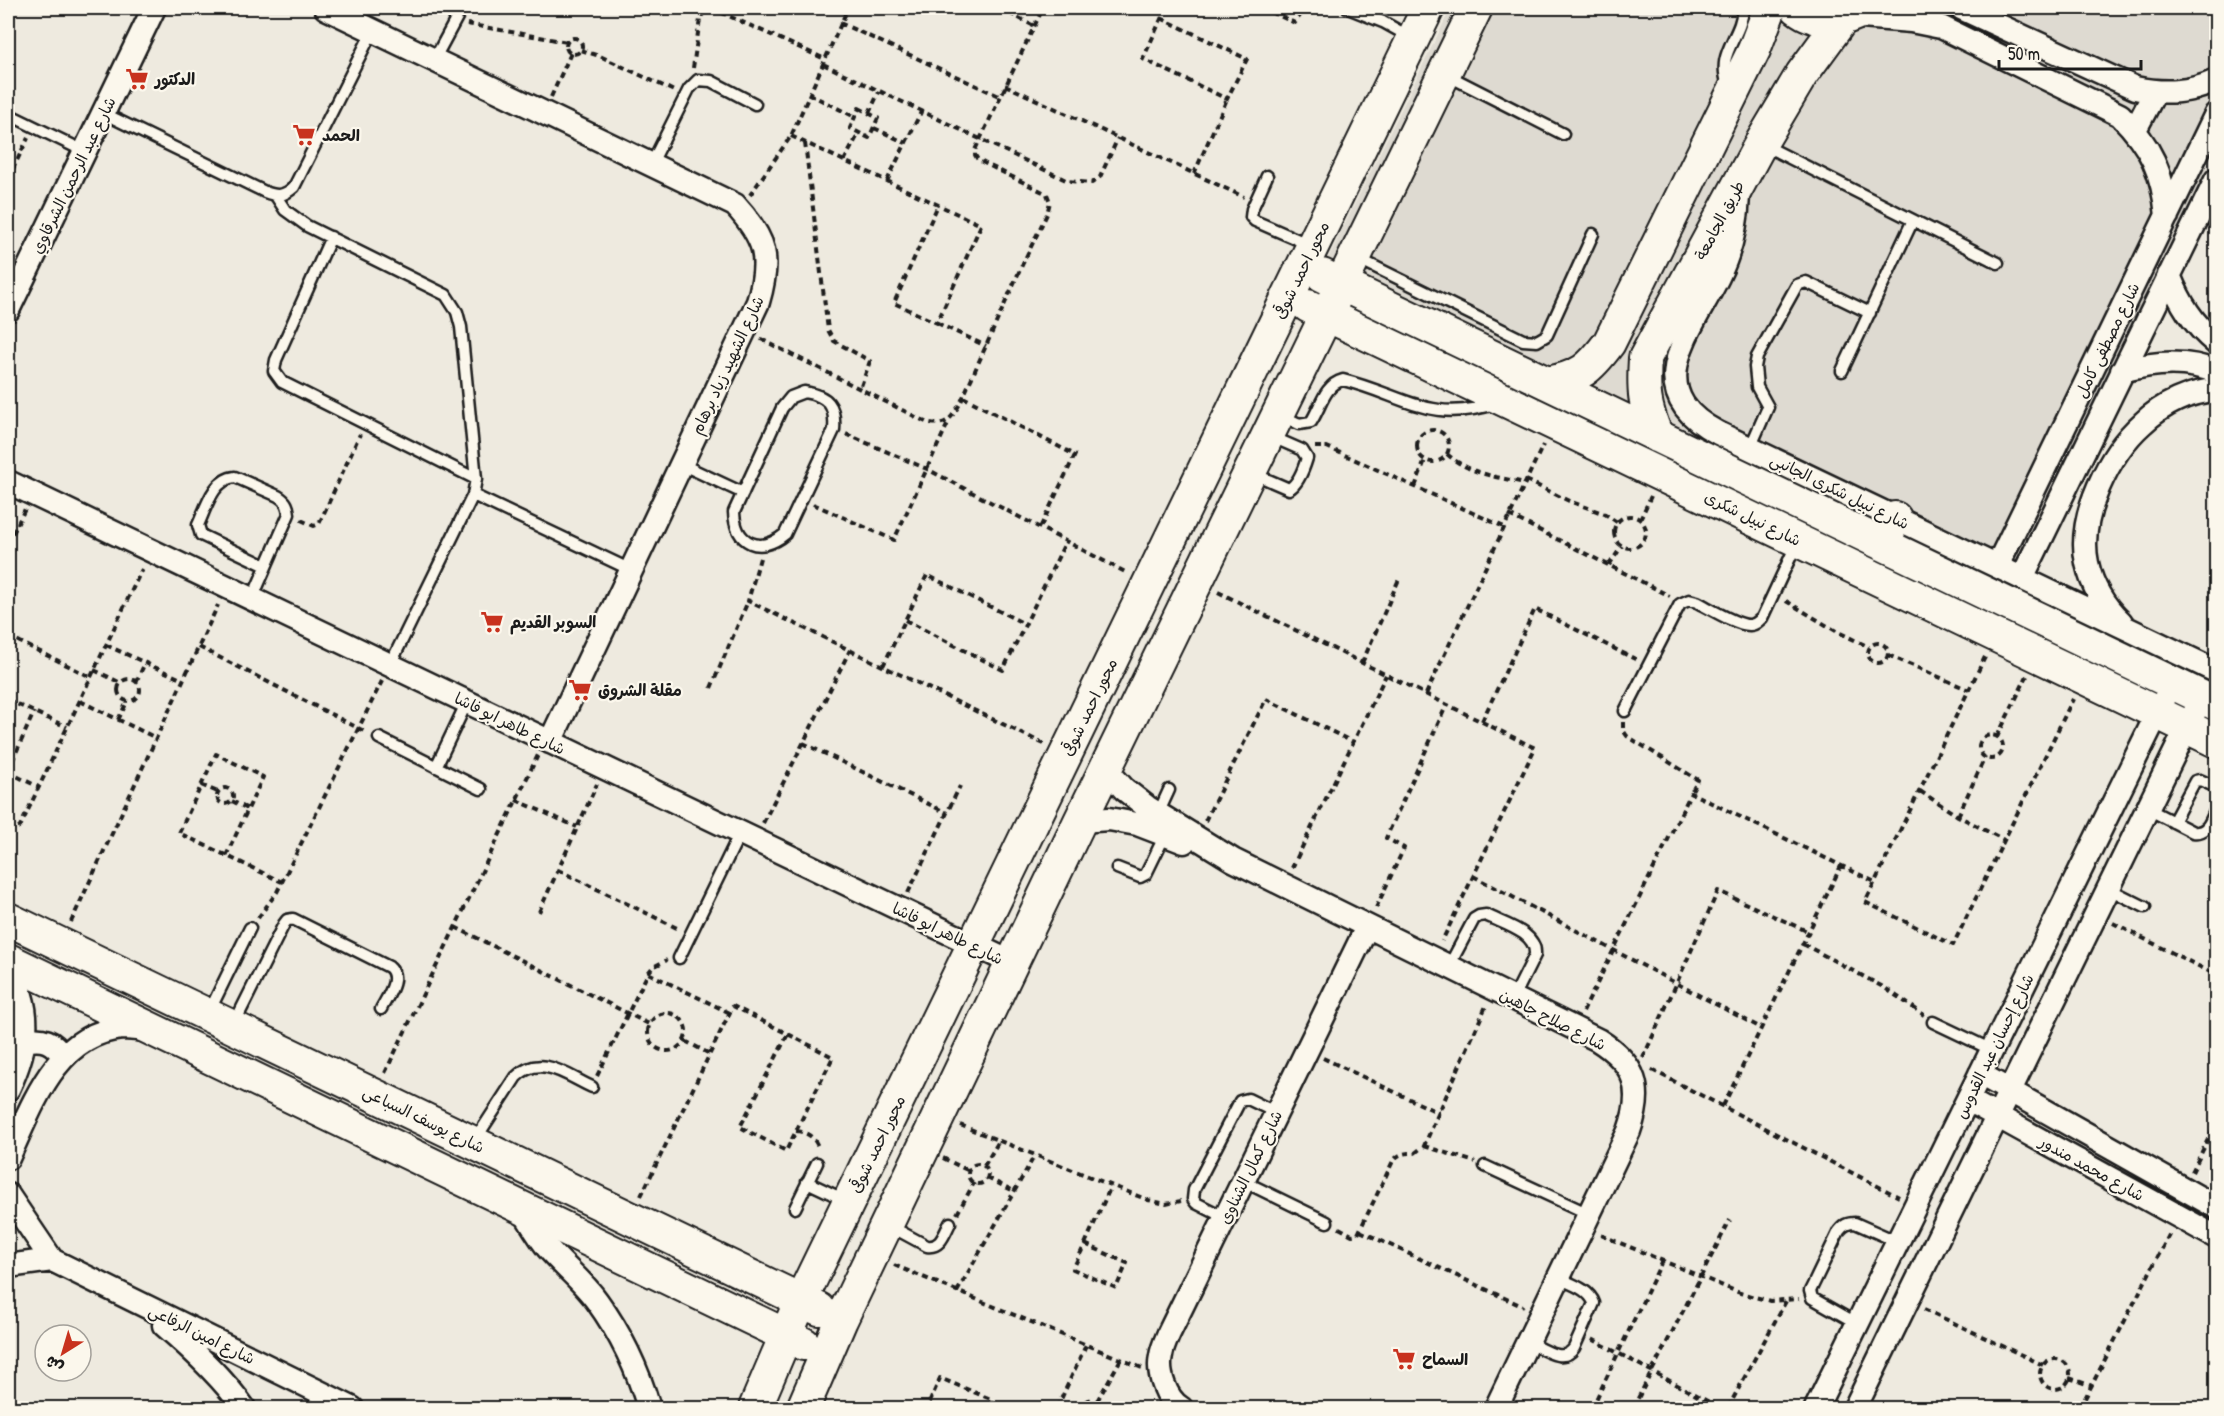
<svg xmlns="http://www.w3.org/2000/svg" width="2224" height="1416" font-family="'Patrick Hand','Playpen Sans Arabic',sans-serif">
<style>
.built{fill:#dedad1}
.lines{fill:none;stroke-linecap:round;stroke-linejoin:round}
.lane-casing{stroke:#1c1c1c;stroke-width:15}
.street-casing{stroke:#1c1c1c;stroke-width:27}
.secondary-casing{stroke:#1c1c1c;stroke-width:36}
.path{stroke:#1c1c1c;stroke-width:4;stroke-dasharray:6 4.5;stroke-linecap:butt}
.lane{stroke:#fbf7ec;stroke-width:10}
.street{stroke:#fbf7ec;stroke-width:22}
.secondary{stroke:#fbf7ec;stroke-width:32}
.labels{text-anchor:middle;stroke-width:4.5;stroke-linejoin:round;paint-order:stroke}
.poi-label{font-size:16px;font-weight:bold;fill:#1c1c1c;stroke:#fbf7ec;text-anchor:start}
.street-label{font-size:16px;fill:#1c1c1c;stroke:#fbf7ec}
</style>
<rect width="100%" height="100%" fill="#eeeadf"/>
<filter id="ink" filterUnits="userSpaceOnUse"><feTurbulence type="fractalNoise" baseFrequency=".0167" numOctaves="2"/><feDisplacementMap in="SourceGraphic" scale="12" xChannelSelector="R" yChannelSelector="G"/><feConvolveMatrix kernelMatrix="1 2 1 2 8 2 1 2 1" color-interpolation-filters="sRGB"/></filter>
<g filter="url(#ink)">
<path class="built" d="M 1451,8 L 2216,8 L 2216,156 L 2038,525 L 1998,617 L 1314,287 Z"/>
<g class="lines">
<g class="lane-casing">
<path id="lane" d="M 1348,8 L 1383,22 L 1410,37
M 434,60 L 462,8
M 1447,75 L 1563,134
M 1729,87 C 1714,53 1742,38 1743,8
M 103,113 L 265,192 C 278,197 284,196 294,187 L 373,30
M 8,114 L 84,151
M 1764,145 L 1998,263
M 651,165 L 689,89 L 698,80 L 711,81 L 755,104
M 1267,176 L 1252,209 L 1251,217 L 1255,221 L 1310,245
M 276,196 L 285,210 L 307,226 L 446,295 L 457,312 L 461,327 L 476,479 L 473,495 L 390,665
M 331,237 L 276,360 L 274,371 L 282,382 L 476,479
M 1357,258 L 1523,340 L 1537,341 L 1547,335 L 1593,234
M 1842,371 L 1913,220
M 804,392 C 828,396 836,405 834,430 L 785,534 C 760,555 735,544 734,512 L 782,408 L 791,397 Z
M 1281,415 L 1299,424 L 1311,422 C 1321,407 1324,385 1343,380 C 1404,395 1430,425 1497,403
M 1750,448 L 1768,407 L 1757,387 L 1755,367 L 1757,357 L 1797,285 L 1806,282 L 1870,313
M 681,464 L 743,493
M 1252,473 L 1289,489 C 1298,484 1304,468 1307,458 L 1302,450 L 1270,436
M 473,495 L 631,570
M 252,599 L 289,514 C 288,505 286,501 278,496 L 235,477 C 213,479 206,508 198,525 L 201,535 L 266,566
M 1625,711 L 1680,604 L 1689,600 L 1697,602 C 1709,608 1738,626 1750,625 C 1756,625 1758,621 1762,618 L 1797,543
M 379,738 L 481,789
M 436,767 L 467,702
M 2148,809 L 2193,832 C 2208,834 2211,820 2216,809
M 1158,814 L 1169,790
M 2173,822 L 2195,781 L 2200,780 L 2216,787
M 1117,868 L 1140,877 L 1146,874 L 1165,835
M 2109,889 L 2145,907
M 679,958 L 740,833
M 1449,966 L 1474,919 L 1479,916 L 1486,915 C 1503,924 1537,932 1535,955 L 1513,999
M 209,1012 L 250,928
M 1933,1022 L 1992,1050
M 234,1024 L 284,924 L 287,920 L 293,919 L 389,967 C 402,978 387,997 381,1009
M 475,1140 L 516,1077 C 540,1053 566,1075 592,1087
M 1485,1166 L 1589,1214
M 1243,1181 L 1327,1222
M 807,1182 L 845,1200
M 795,1208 L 817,1163
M 1226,1218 L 1196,1203 L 1193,1199 L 1194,1190 L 1240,1101 L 1248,1099 L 1277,1113
M 890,1226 L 927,1246 C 941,1248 944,1234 950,1223
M 1858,1324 L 1812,1298 L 1810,1291 L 1813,1285 L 1839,1231 C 1844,1225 1847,1223 1855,1223 L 1898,1242
M 1528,1342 C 1542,1348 1563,1365 1574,1348 L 1594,1303 C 1589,1289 1571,1284 1558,1278"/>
</g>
<g class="street-casing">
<path id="street" d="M 326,8 L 735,205 C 766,239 771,258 758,302 L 550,742
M 1961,8 L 2135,88 C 2164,94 2189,93 2216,81
M 1849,16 L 1911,21 L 1941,27 L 2120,115 C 2151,146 2163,173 2167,216
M 2135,130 L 2155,92
M 1738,196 C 1737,223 1730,253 1718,277 C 1691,332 1637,391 1718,433 L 2216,671
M 2169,275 C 2180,303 2193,324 2216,343
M 8,310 L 154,8
M 2122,371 C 2154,362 2186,359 2216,372
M 8,482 L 1012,963
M 1997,566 L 2216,114
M 2022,578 L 2216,180
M 2121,622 C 2104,606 2092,586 2087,563 C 2077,517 2109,453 2143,423 C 2163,404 2189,392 2216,390
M 1105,768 L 1124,789 L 1147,807 L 1233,860 L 1598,1040 C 1636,1064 1644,1089 1629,1131 L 1496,1408
M 1080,821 L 1109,819 L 1137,824 L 1184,842
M 8,967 C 34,1009 28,1047 8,1089
M 25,1041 C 43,1037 53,1041 63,1056
M 1980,1074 L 2216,1207
M 1968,1100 L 2216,1237
M 8,1158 C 32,1107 55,1034 122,1028 C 129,1028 137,1029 145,1030
M 8,1195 L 52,1260 L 352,1408
M 522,1208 C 530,1222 538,1235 547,1247 C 563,1266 583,1281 597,1301 C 621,1334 638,1370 649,1408
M 8,1266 L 52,1260
M 164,1325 C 193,1350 222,1377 244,1408
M 1181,1408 C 1166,1399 1157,1373 1161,1356 C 1162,1348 1166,1340 1169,1333 L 1367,927
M 1816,1408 L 2164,700
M 1855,1408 L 2202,697"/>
</g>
<g class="secondary-casing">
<path id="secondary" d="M 1797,8 C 1816,23 1846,23 1865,8
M 1322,275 L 2216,704
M 1308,306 L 2216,741
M 1548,383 C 1581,376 1589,370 1609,343 L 1754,50 L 1770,8
M 1657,436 C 1644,406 1643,391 1645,358 L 1761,143 L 1802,74 L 1843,18
M 1883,544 L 1895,518
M 8,919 L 819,1309
M 8,960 L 804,1344
M 755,1408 L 801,1300 L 1428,8
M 803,1408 L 841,1320 L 1080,821 L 1476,8"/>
</g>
<path class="path" d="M 711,8 L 825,59
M 1000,8 L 1034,26
M 1262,8 L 1295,23 L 1305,8
M 1161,18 L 1247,59 L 1227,99 L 1143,59 L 1166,8
M 840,23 L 999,96
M 467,24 L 567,42
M566 46a8 8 0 1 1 16 0a8 8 0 1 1-16 0Z
M 581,50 L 602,57 L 674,91
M 823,64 L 1068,181 L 1092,183 L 1100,177 L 1118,138
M 693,68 L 700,19 L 706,8
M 1005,85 L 1244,197
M 809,94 L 855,117
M 551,97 L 571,53
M 859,108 L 878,118 L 869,138 L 850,128 Z
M 869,113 L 879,92
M 874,128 L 906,143
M 791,136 L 981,225 L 937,323 L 894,303 L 938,205
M 805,143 L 828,330 L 834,341 L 870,361 L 860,389
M 844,161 L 859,133
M 1194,174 L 1227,99
M 8,179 L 28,138
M 887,181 L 921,112
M 750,195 L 791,136 L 848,8
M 937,323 L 986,346
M 761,339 L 926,422 C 946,427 950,420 960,404 L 1023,263 L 1047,214 L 1050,202 L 1047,194 L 978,160 L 975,155 L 975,150 L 1043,8
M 963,397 L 1075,455 L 1040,528
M1417 446a16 16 0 1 1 32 0a16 16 0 1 1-32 0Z
M 846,434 L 927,469 L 1127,573
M 1315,447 L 1327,447 L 1504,527
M 1447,454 C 1469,474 1497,477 1525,483
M 1526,480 L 1569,501 L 1605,514 L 1617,522
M 1415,487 L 1425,460
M 813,504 L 894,540 L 949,421
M 1509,515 L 1670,596
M1614 532a16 16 0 1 1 32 0a16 16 0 1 1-32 0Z
M 301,520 L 314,526 L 319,524 L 360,434
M 1640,520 L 1651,496
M 8,543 L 25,509
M 760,558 L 748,601 L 1044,744
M 1609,565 L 1622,546
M 1218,592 L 1535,748 L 1442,941
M 1786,601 L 1836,631 L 1869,647
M 905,620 L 1003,670 L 1066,541
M 8,636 L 91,677
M1868 653a10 10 0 1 1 20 0a10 10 0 1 1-20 0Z
M 106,645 L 183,680
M 199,647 L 366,732
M 1888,655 L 1969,690
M 1985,657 L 1865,902 L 1953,945 L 2073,699
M 1362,663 L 1400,577
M 883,666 L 927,575 L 1025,624
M 94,670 L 121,683
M118 690a11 11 0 1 1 22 0a11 11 0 1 1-22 0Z
M 136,682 L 145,663
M 711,688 L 748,601
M 1426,694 L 1543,445
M 8,700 L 67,727
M 80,701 L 156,738
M 118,720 L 127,702
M 1482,721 L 1535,609 L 1637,660
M 1623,722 L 1623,730 L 1627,736 L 1698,780 L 1691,793
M1979 747a12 12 0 1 1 24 0a12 12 0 1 1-24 0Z
M 1997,737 L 2027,676
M 803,743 L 947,813
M 8,771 L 34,712
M 8,772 L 39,787
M 201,785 L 218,792
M217 796a8 8 0 1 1 16 0a8 8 0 1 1-16 0Z
M 1920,791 L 1958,816 L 2004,840
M 516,800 L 577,827
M 232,801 L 248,809
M 1958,816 L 1985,757
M 1205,821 L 1266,699 L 1353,742
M 763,823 L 850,650
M 8,827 L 15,829 L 20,827 L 142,569
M 226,856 L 263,777 L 216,754 L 179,833 L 282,882
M 1292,868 L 1386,675
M 558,870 L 679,929
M 1473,876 L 1761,1028
M 908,893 L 960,786
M 1376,908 L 1404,848 L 1386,838 L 1447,704
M 539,912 L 597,784
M 258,918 L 277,892 L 382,681
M 71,922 L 218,605
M 2113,923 L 2216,975
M 455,927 L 649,1024
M 1803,944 L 1885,988 L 1924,1015
M 648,973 L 653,967 L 667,960
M 1583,1012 L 1691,793 L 1875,882
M648 1032a19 19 0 1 1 38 0a19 19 0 1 1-38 0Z
M 685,1041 L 710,1054
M 1323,1058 L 1439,1113
M 1643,1058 L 1718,891 L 1809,932
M 1652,1070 L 1899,1197
M 385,1073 L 538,755
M 597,1076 L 648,973 L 730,1013
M 1723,1106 L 1841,866
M 960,1125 L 1148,1200 L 1166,1204 L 1181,1201
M 796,1131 C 808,1132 815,1138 819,1149
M 1424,1146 L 1475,1162
M 943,1158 L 969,1171
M968 1174a10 10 0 1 1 20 0a10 10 0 1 1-20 0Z
M 984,1166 L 999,1141
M 2192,1172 L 2216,1123
M 987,1178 L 1014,1191
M 641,1196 L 733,1006 L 833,1057 L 786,1151 L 740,1127 L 788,1034
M 957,1214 L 974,1183
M 1339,1228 L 1352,1235 L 1358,1234 L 1393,1161 C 1399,1153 1405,1153 1415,1153 L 1424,1146 L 1486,1006
M 1360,1231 L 1524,1307
M 1601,1235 L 1740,1293 L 1770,1301 L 1799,1299
M 1085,1244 L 1127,1263 L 1116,1288 L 1073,1269 Z
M 1085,1244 L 1111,1186
M 894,1265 L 1142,1368
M 957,1292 L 1035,1155
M 1924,1309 L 2043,1365
M 1592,1339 L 1720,1408
M2040 1374a15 15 0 1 1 30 0a15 15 0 1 1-30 0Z
M 2069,1378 L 2092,1386
M 1097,1401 L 1121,1359
M 934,1408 L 928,1406 L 940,1378 L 993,1400 L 989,1408
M 1057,1408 L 1086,1345
M 1078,1408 L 1082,1402 L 1092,1399 L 1097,1401 L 1101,1408
M 1592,1408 L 1662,1261
M 1633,1408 L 1730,1220
M 1728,1408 L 1786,1301
M 2080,1408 L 2170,1233"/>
<use href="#lane" class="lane"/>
<use href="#street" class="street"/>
<use href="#secondary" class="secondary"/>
</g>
</g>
<defs>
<g id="supermarket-bare" transform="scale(1.8)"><path d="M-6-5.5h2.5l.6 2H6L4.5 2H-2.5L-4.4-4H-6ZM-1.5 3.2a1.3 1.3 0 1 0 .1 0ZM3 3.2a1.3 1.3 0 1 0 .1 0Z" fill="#c8321e" stroke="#fbf7ec" stroke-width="2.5" paint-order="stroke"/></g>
</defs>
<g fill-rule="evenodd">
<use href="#supermarket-bare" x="137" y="79"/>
<use href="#supermarket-bare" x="304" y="135"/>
<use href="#supermarket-bare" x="492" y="622"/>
<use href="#supermarket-bare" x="580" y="690"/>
<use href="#supermarket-bare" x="1404" y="1359"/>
</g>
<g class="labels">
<g class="poi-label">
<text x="155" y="85">الدكتور</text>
<text x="322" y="141">الحمد</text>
<text x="510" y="628">السوبر القديم</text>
<text x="598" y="696">مقلة الشروق</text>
<text x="1422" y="1365">السماح</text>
</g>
<g class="street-label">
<text transform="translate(73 175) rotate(-64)" y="6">شارع عبد الرحمن الشرقاوي</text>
<text transform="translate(1719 220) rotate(-62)" y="6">طريق الجامعة</text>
<text transform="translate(1301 270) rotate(-64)" y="6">محور احمد شوقى</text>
<text transform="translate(2107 340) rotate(-64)" y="6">شارع مصطفى كامل</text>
<text transform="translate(727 365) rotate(-65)" y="6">شارع الشهيد زياد برهام</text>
<text transform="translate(1840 491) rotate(26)" y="6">شارع نبيل شكرى الجانبى</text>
<text transform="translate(1753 518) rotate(26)" y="6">شارع نبيل شكرى</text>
<text transform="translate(1089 707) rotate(-64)" y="6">محور احمد شوقى</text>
<text transform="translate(510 723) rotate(26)" y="6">شارع طاهر ابو فاشا</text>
<text transform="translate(948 933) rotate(26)" y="6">شارع طاهر ابو فاشا</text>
<text transform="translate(1553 1019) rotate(27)" y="6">شارع صلاح جاهين</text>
<text transform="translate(1994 1046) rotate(-64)" y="6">شارع إحسان عبد القدوس</text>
<text transform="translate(424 1119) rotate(26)" y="6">شارع يوسف السباعى</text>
<text transform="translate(877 1144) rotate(-64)" y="6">محور احمد شوقى</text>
<text transform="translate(1250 1167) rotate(-64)" y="6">شارع كمال الشناوى</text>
<text transform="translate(2092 1168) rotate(29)" y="6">شارع محمد مندور</text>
<text transform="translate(202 1334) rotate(26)" y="6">شارع امين الرفاعى</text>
</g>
</g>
<rect width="2224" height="1416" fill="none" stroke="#fbf7ec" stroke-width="30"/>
<rect x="15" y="15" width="2194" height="1386" fill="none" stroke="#1c1c1c" stroke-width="2" filter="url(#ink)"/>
<g transform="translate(63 1353) rotate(217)"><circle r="28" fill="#fbf7ec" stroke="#a29f99" stroke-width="1.5"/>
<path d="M0-4.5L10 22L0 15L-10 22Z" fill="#c8321e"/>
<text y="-9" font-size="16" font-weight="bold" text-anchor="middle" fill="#1c1c1c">ش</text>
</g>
<path d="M1999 60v9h142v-9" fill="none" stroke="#1c1c1c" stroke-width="3"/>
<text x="2008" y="60" font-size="18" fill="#1c1c1c" stroke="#fbf7ec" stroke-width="4.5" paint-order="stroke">50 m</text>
</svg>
